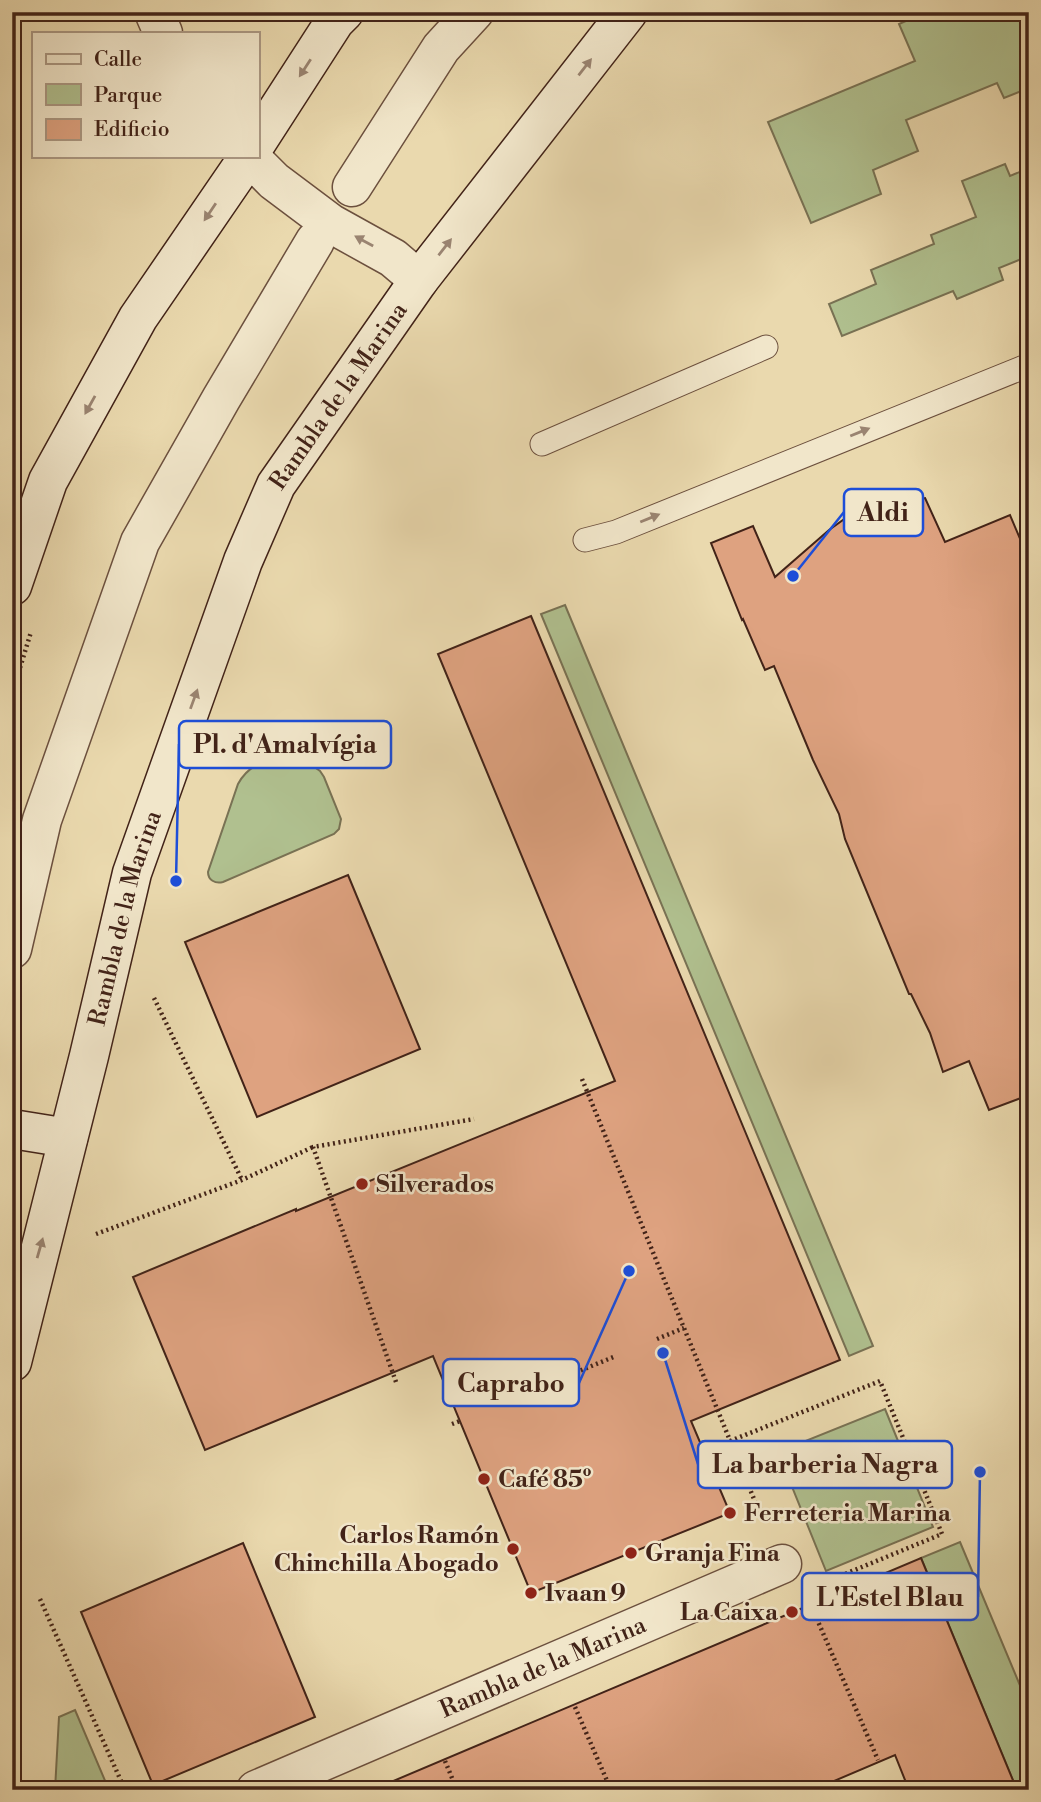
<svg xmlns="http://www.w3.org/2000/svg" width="1041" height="1802" font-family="'Libre Bodoni',serif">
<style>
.green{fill:#b0c08f;stroke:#797254;stroke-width:2}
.building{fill:#dea280;stroke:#422318;stroke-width:2}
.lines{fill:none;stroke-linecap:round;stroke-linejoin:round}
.lane-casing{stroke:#6c503e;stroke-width:25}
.street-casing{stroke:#6c503e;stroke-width:41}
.secondary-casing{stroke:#422318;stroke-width:41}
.path{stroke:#422318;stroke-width:4.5;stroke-dasharray:2 3.5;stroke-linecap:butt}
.lane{stroke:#f1e6ca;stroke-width:23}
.street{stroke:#f1e6ca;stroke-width:38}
.secondary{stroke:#f1e6ca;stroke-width:38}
.oneway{fill:#9a8471}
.poi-dot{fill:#8f2418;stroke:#f1e6ca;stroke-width:2.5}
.labels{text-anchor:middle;stroke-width:5;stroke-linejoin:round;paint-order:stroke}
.street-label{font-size:24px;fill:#422318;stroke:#f1e6ca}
.poi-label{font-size:24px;font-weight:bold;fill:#422318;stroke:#f1e6ca;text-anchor:start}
.leader{fill:none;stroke:#1d4ed8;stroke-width:2.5}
.callout-dot{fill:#1d4ed8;stroke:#f1e6ca;stroke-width:2.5}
.callout{fill:#f1e6ca;stroke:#1d4ed8;stroke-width:2.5}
.callout-label{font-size:26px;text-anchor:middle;font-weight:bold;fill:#422318}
</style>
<rect width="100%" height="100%" fill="#ead9ae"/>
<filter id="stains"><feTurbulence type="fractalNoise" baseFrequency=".00286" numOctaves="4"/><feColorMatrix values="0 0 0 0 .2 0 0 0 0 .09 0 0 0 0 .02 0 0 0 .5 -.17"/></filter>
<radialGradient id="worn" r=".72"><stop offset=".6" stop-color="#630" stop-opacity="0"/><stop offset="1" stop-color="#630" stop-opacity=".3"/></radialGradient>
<path class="green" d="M 926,12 L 1029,12 L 1029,88 L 1004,98 L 997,83 L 906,120 L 918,151 L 873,170 L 881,194 L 811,223 L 768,122 L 915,61 L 899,24 Z
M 1005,164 L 1010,176 L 1029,168 L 1029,256 L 999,268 L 1003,280 L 957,299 L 953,291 L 842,336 L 829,304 L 876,284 L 871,270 L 934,244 L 931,235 L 976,217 L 962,181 Z
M 565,605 L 873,1346 L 849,1356 L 541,614 Z
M 280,757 L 306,761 L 320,771 L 324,777 L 341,819 L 339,829 L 334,834 L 223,882 C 215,884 208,880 208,872 L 238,784 C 247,767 262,760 280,757 Z
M 885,1409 L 933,1527 L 826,1571 L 778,1452 Z
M 960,1542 L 1029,1707 L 1029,1790 L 1017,1790 L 921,1558 Z
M 75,1710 L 109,1790 L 55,1790 L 59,1717 Z"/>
<path class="building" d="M 925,498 L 945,542 L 1010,515 L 1029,560 L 1029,1095 L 989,1110 L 969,1061 L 943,1072 L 930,1033 L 911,994 L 909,994 L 845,839 L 839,814 L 813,760 L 774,666 L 765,670 L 743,619 L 742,620 L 711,543 L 753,526 L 775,577 L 829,530 L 850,515 L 870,507 Z
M 531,616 L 840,1360 L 691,1421 L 730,1513 L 531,1593 L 433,1356 L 205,1450 L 133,1277 L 296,1209 L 296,1211 L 615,1081 L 438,654 Z
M 348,875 L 420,1049 L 257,1117 L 185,942 Z
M 243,1543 L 315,1717 L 153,1785 L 81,1612 Z
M 921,1558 L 1017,1790 L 909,1790 L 895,1755 L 813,1790 L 372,1790 Z"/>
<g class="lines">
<g class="lane-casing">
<path id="lane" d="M 542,444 L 766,347
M 585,540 L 616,532 L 1029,365"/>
</g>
<g class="street-casing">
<g id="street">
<path d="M 154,12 L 163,33"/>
<path d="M 249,156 L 274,181 L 330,223 L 393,258 L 419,280"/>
<path d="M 352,187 L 441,48 L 474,12"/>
<path d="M 12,949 L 42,820 L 140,542 L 221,399 L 315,241"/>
<path id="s1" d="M 256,1790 L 782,1564"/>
</g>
</g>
<g class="secondary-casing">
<g id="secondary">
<path d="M 257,142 L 335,21 L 344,12"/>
<path d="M 12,586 L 48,481 L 138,318 L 249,156"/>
<path d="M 12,1129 L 68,1138"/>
<path id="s2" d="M 12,1362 L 89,1056 L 132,873 L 243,561 L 276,485 L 419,280 L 628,12"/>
</g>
</g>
<path class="path" d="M 12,694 L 31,632
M 154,998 L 242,1180
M 582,1079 L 763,1521
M 96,1234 L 242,1180 L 313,1147
M 657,1339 L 684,1328
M 396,1382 L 313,1147 L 474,1119
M 540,1387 L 616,1356
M 452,1424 L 460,1421
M 730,1441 L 880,1381 L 942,1534 L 828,1581
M 40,1599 L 125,1790
M 810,1603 L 878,1760
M 575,1707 L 611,1790
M 12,1756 L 23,1790
M 445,1761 L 457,1790"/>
<use href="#lane" class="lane"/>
<use href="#street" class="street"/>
<use href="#secondary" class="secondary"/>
</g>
<defs><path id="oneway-solid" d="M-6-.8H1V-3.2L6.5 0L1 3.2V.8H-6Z" transform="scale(1.75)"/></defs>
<g class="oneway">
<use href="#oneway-solid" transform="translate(585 67) rotate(-52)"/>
<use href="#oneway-solid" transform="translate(305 68) rotate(123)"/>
<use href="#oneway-solid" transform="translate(210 212) rotate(124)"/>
<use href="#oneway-solid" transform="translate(364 241) rotate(-151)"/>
<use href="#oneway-solid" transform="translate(445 247) rotate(-52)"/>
<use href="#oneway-solid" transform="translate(90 405) rotate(119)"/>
<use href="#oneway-solid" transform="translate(860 432) rotate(-22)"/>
<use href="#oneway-solid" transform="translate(650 518) rotate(-22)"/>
<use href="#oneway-solid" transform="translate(194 699) rotate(-70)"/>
<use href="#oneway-solid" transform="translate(40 1248) rotate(-74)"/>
</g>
<g class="poi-dot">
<circle cx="362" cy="1184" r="7"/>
<circle cx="484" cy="1479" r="7"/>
<circle cx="730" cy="1513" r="7"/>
<circle cx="513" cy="1549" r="7"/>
<circle cx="631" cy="1553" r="7"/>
<circle cx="531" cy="1593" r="7"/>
<circle cx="792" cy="1612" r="7"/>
</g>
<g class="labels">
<g class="street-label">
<text dy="8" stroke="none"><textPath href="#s2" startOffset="1026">Rambla de la Marina</textPath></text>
<text dy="8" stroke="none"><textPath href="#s2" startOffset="458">Rambla de la Marina</textPath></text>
<text dy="8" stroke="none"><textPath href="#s1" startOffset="312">Rambla de la Marina</textPath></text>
</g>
<g class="poi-label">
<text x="376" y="1192">Silverados</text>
<text x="498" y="1487">Café 85º</text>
<text x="744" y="1521">Ferreteria Marina</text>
<text x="499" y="1543" text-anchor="end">Carlos Ramón<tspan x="499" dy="28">Chinchilla Abogado</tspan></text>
<text x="645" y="1561">Granja Fina</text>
<text x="545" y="1601">Ivaan 9</text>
<text x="778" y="1620" text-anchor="end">La Caixa</text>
</g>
</g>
<path class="leader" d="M793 576L844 512M176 881L179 744M629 1271L579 1383M663 1353L698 1464M980 1472L978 1597"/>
<g class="callout-dot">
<circle cx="793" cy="576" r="7"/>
<circle cx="176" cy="881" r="7"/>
<circle cx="629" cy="1271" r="7"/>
<circle cx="663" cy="1353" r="7"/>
<circle cx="980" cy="1472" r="7"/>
</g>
<g class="callout">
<rect x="844" y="489" width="79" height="47" rx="7"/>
<rect x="179" y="721" width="212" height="47" rx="7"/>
<rect x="443" y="1359" width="136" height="47" rx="7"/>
<rect x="698" y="1441" width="254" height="47" rx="7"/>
<rect x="802" y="1573" width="176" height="47" rx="7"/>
</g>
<g class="callout-label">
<text x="883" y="521">Aldi</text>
<text x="285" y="753">Pl. d'Amalvígia</text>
<text x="511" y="1392">Caprabo</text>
<text x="825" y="1473">La barberia Nagra</text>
<text x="890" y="1606">L'Estel Blau</text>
</g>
<rect width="1041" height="1802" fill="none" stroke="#ead9ae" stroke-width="42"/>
<rect x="14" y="14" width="1013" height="1774" fill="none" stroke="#422318" stroke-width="3.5"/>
<rect x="21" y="21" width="999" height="1760" fill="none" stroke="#422318" stroke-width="2"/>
<rect x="32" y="32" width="228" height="126" fill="#f1e6ca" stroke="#ab9883" stroke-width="2"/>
<rect x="46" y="54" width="35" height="10" fill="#f1e6ca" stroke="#ab9883" stroke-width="2"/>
<text x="94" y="66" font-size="21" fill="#422318">Calle</text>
<rect x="46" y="84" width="35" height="21" fill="#b0c08f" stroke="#ab9883" stroke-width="2"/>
<text x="94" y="102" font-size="21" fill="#422318">Parque</text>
<rect x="46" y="119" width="35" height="21" fill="#dea280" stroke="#ab9883" stroke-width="2"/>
<text x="94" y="136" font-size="21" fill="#422318">Edificio</text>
<rect width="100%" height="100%" filter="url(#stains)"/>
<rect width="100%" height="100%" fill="url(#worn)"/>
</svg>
